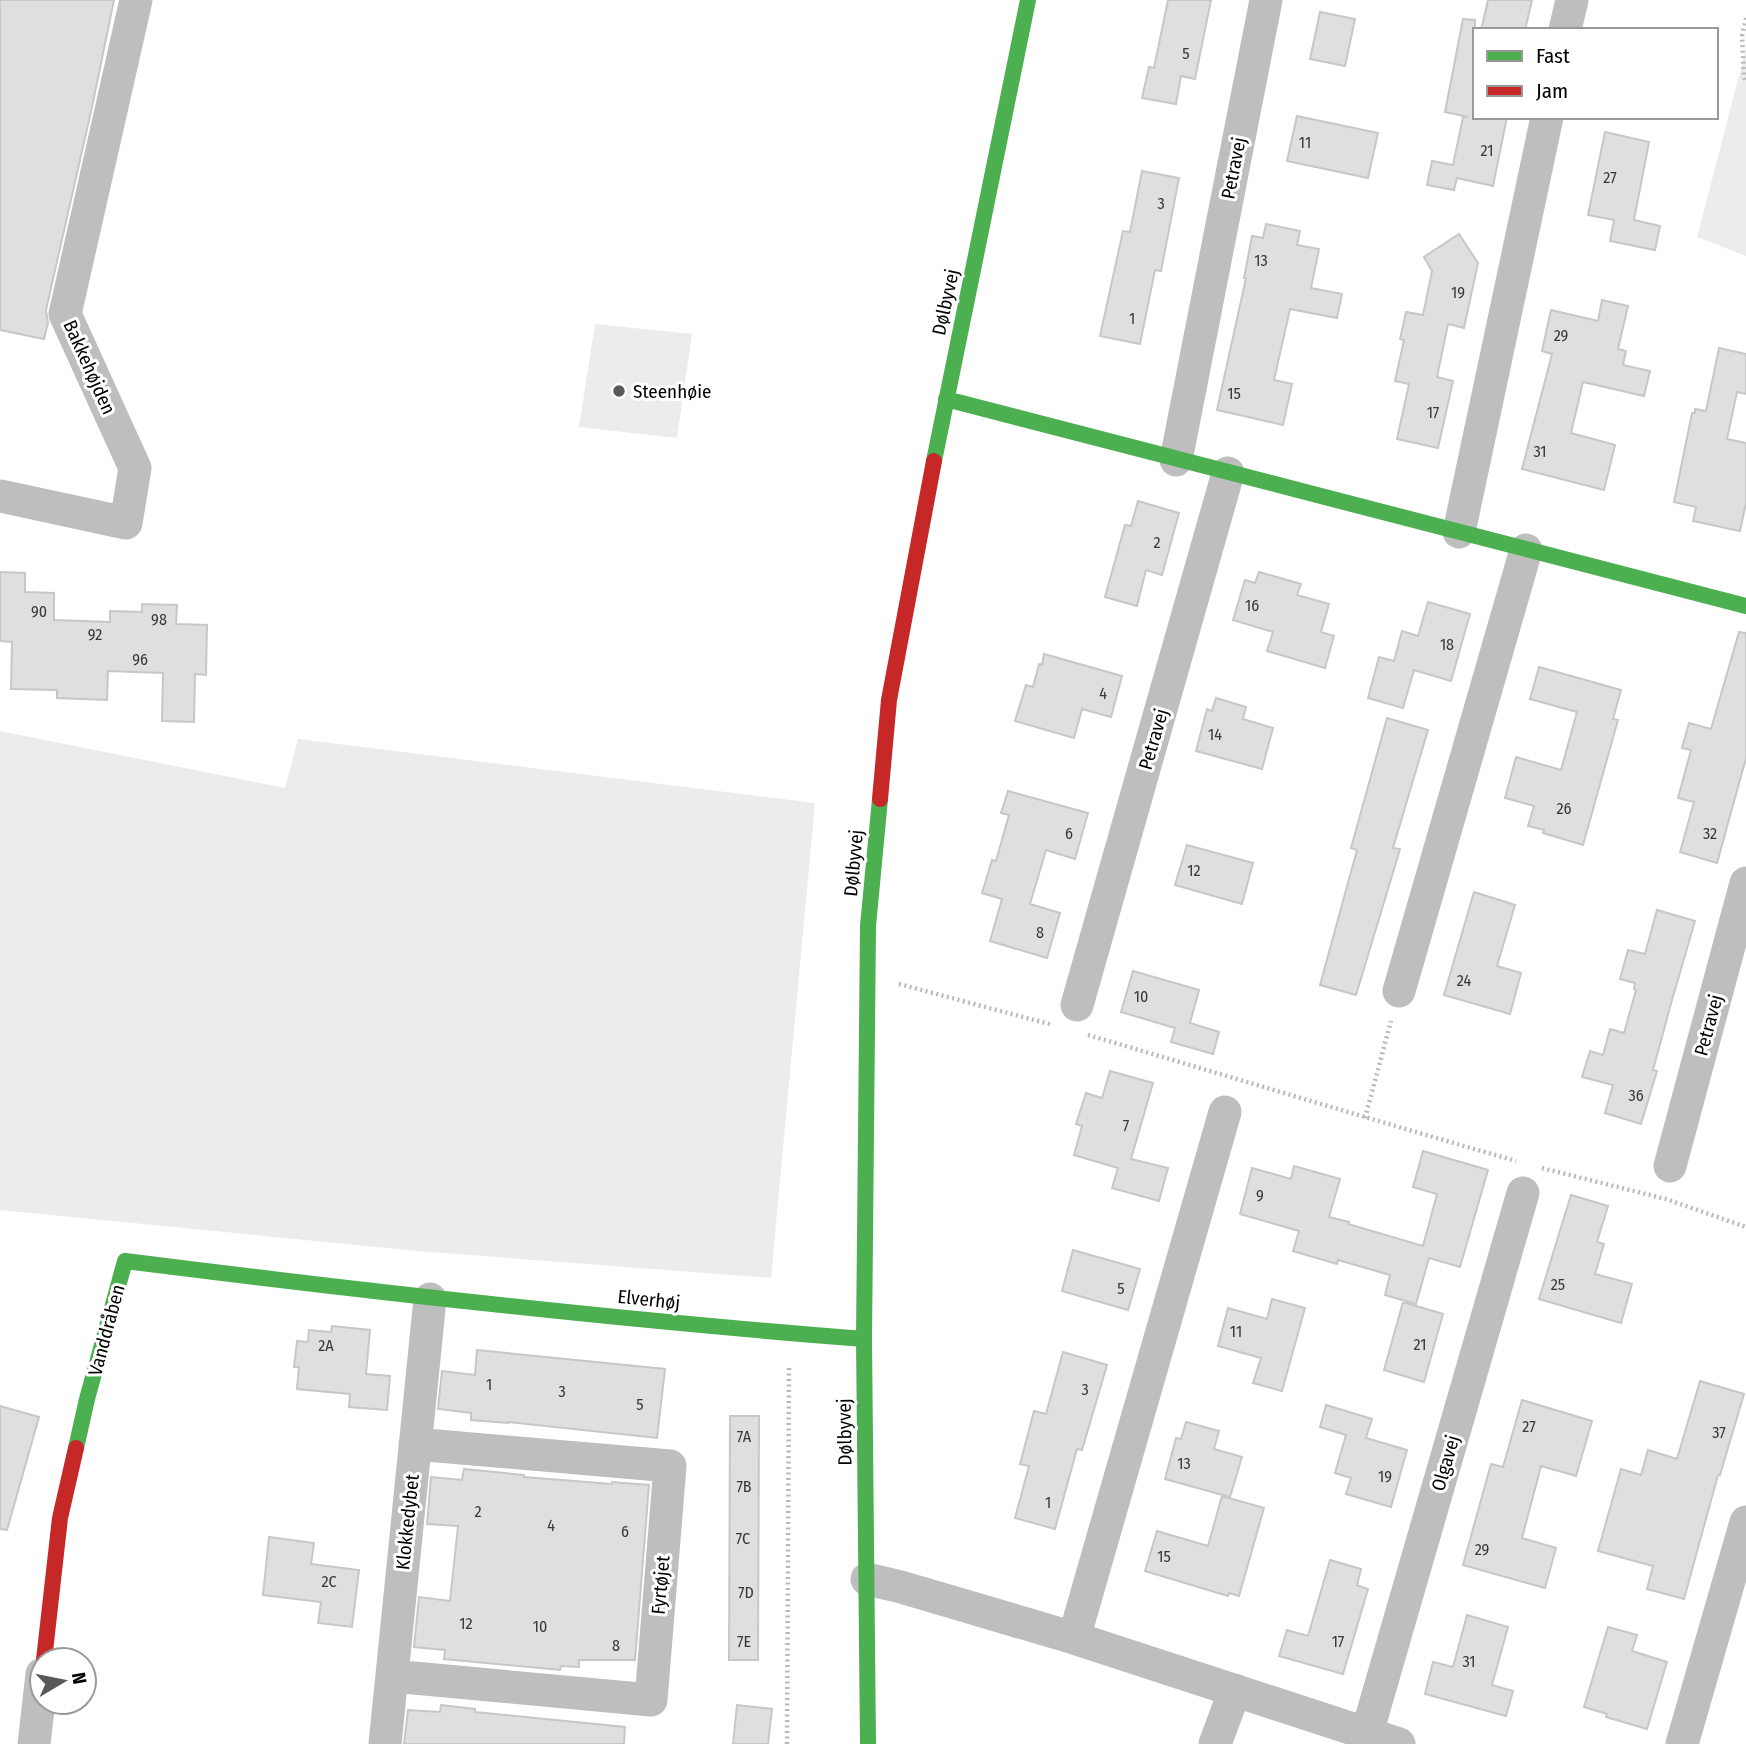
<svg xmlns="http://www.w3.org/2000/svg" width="1746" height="1744" font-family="'Fira Sans Condensed',sans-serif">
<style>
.green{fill:#ececec}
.building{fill:#dfdfdf;stroke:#c7c7c7;stroke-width:2}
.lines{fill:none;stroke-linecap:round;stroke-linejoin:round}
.path{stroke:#b9b9b9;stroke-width:4.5;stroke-dasharray:2 3.5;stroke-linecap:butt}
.street{stroke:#bebebe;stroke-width:33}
.fast{stroke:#4caf50;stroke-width:16}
.jam{stroke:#c62828;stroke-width:16}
.poi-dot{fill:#595959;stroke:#fff;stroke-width:2.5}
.labels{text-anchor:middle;stroke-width:6;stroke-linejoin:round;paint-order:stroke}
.number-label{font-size:16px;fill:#383838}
.street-label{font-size:19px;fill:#000;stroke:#fff}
.poi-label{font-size:19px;fill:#000;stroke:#fff;text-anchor:start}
</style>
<rect width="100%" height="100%" fill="#fff"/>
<path class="green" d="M 1746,49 L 1746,256 L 1697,237 Z
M 595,324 L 692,334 L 677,438 L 579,427 Z
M 0,731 L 285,788 L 298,739 L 815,803 L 771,1278 L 418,1251 L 0,1210 Z"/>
<path class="building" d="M 0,0 L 114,0 L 92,107 L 46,310 L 48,323 L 44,339 L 0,330 Z
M 1168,0 L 1211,0 L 1195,79 L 1181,76 L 1176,104 L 1142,98 L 1149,67 L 1154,68 Z
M 1488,0 L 1532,0 L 1525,30 L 1481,30 Z
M 1320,12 L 1355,19 L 1345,66 L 1310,59 Z
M 1463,19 L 1475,20 L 1475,117 L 1507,117 L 1493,186 L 1457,178 L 1454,190 L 1427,185 L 1432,161 L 1453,165 L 1463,117 L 1468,117 L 1445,112 Z
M 1297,116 L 1378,133 L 1368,178 L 1287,161 Z
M 1605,132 L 1649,142 L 1634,220 L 1660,226 L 1655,250 L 1610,241 L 1614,220 L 1588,215 Z
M 1142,171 L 1179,178 L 1161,271 L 1155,270 L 1140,344 L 1100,336 L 1123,231 L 1130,232 Z
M 1266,224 L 1300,231 L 1297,245 L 1319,249 L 1311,288 L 1342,294 L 1337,318 L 1290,309 L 1274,380 L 1292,384 L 1283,425 L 1217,410 L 1246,278 L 1244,278 L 1252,236 L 1263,238 Z
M 1459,234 L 1478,263 L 1464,328 L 1448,324 L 1437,377 L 1453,381 L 1438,448 L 1397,439 L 1409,384 L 1395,381 L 1404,340 L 1400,339 L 1406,312 L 1423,315 L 1432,271 L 1424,257 Z
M 1602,300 L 1628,306 L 1618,349 L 1626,351 L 1623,365 L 1650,371 L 1644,396 L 1583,382 L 1571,433 L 1615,445 L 1604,490 L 1522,469 L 1552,354 L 1542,351 L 1551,310 L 1598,321 Z
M 1719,348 L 1746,354 L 1746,394 L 1737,392 L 1727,439 L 1746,443 L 1746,503 L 1740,531 L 1693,521 L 1696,507 L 1674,502 L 1692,413 L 1695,413 L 1695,409 L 1706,411 Z
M 1138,501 L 1179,513 L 1162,575 L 1146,570 L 1137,606 L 1105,597 L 1125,525 L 1131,526 Z
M 0,572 L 25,573 L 25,592 L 54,593 L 54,620 L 110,622 L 110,611 L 142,612 L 142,604 L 177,605 L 176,624 L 207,625 L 206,675 L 195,674 L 194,722 L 162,721 L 163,673 L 108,671 L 107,700 L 57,698 L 57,690 L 11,689 L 12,642 L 0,641 Z
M 1259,572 L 1301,584 L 1297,595 L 1329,604 L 1321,632 L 1334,636 L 1325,668 L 1267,651 L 1273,632 L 1233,620 L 1245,580 L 1255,583 Z
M 1428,602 L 1470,614 L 1451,681 L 1414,670 L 1403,708 L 1368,698 L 1379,657 L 1394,661 L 1402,631 L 1418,636 Z
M 1739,632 L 1746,633 L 1746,758 L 1717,863 L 1680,852 L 1694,802 L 1678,798 L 1691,750 L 1682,748 L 1689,723 L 1711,729 Z
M 1044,654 L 1122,676 L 1111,717 L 1082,709 L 1074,738 L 1015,721 L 1026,685 L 1033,687 L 1039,664 L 1042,665 Z
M 1539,667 L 1621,690 L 1613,719 L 1618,720 L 1583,845 L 1543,833 L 1544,830 L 1528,826 L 1534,806 L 1505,798 L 1516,757 L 1561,770 L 1577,712 L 1530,699 Z
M 1216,698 L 1246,707 L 1243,719 L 1273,728 L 1262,769 L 1196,751 L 1207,709 L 1212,711 Z
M 1387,718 L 1428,730 L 1393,848 L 1400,849 L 1356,995 L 1320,985 L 1357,850 L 1351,848 Z
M 1008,791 L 1088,813 L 1075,859 L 1046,850 L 1030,904 L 1060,913 L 1047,958 L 990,941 L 1002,899 L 982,893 L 992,860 L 996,861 L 1009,815 L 1001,813 Z
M 1187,845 L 1253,863 L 1242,904 L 1175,885 Z
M 1474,892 L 1515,905 L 1497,966 L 1521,973 L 1510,1014 L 1444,995 Z
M 1657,910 L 1695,921 L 1672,1000 L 1653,1070 L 1657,1071 L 1641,1124 L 1605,1113 L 1613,1085 L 1582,1077 L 1590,1051 L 1603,1055 L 1610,1029 L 1624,1033 L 1636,990 L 1634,989 L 1635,983 L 1620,979 L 1628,950 L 1645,954 Z
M 1133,971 L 1199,990 L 1190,1023 L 1219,1032 L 1213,1054 L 1171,1042 L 1175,1028 L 1121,1012 Z
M 1110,1071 L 1153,1083 L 1131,1159 L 1168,1168 L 1159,1201 L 1112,1188 L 1118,1168 L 1074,1155 L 1082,1126 L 1076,1124 L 1086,1093 L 1102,1098 Z
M 1423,1151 L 1488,1170 L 1460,1267 L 1429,1258 L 1416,1304 L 1385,1295 L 1390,1275 L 1338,1260 L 1337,1264 L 1293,1251 L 1299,1231 L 1240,1214 L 1252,1168 L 1291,1179 L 1294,1166 L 1340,1179 L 1329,1217 L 1349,1222 L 1348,1224 L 1423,1246 L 1437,1194 L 1413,1187 Z
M 1571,1195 L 1608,1206 L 1597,1242 L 1604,1244 L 1595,1274 L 1632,1284 L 1621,1323 L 1539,1299 Z
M 1073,1250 L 1140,1269 L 1128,1310 L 1062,1291 Z
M 1272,1299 L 1305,1308 L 1282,1391 L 1253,1383 L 1261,1358 L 1218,1346 L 1228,1308 L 1267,1319 Z
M 1403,1302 L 1443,1314 L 1424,1382 L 1384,1370 Z
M 332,1326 L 370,1330 L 366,1374 L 390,1376 L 387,1410 L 349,1407 L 350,1394 L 297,1389 L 299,1367 L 294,1367 L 297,1341 L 308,1342 L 309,1330 L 331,1332 Z
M 477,1350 L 665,1369 L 657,1438 L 508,1422 L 508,1423 L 471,1420 L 471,1413 L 438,1409 L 442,1371 L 475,1375 Z
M 1063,1352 L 1107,1365 L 1082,1450 L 1077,1449 L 1055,1529 L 1015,1518 L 1029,1466 L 1020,1464 L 1034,1411 L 1046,1414 Z
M 1700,1381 L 1744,1394 L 1720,1475 L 1718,1475 L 1684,1599 L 1647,1589 L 1653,1566 L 1598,1551 L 1621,1469 L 1641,1475 L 1648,1450 L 1677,1459 Z
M 1522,1400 L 1592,1421 L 1576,1476 L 1541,1466 L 1522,1538 L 1556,1548 L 1545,1588 L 1463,1565 L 1491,1464 L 1503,1467 Z
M 1326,1405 L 1372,1419 L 1366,1438 L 1407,1450 L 1391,1507 L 1346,1494 L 1351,1478 L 1335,1473 L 1346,1435 L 1320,1427 Z
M 0,1406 L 39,1417 L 7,1530 L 0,1529 Z
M 730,1416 L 759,1416 L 758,1660 L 729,1660 Z
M 1186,1422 L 1219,1431 L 1214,1449 L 1242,1457 L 1230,1497 L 1165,1479 L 1176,1438 L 1181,1439 Z
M 464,1469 L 524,1475 L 524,1477 L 612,1484 L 612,1482 L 649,1485 L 635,1660 L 579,1660 L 579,1667 L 561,1666 L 560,1670 L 444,1659 L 445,1650 L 414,1647 L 419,1597 L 450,1601 L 458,1526 L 427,1524 L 431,1477 L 462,1480 Z
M 1222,1496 L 1264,1508 L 1239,1596 L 1229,1593 L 1228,1596 L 1145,1571 L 1157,1531 L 1208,1546 Z
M 269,1537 L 314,1543 L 311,1564 L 359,1570 L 352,1627 L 318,1623 L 321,1602 L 263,1595 Z
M 1330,1560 L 1361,1569 L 1357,1585 L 1368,1589 L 1343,1674 L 1279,1656 L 1287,1630 L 1308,1636 Z
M 1467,1615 L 1508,1627 L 1492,1685 L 1513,1691 L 1506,1716 L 1425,1694 L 1433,1662 L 1453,1667 Z
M 1608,1627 L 1637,1635 L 1632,1651 L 1667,1662 L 1647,1729 L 1606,1717 L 1607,1714 L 1584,1707 Z
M 441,1705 L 475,1709 L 475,1712 L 625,1727 L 624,1744 L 404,1744 L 408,1710 L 440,1712 Z
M 737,1705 L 772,1709 L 768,1744 L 733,1744 Z"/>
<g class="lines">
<path class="path" d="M 1746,18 L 1742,36 L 1744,77 L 1746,83
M 899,984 L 1053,1025
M 1088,1035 C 1231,1077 1373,1120 1516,1161
M 1365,1118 L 1391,1021
M 1542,1168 L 1666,1199 L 1746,1227
M 787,1744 L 789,1366"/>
<path class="street" d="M 1565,30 L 1572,0
M 1176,460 L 1266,0
M 0,496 L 126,523 L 135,468 L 65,314 L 136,0
M 1459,532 L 1547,117
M 1399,991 L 1526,550
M 1077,1005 L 1228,473
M 1670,1166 L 1746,883
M 867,1579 L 901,1587 L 1074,1638 L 1399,1744
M 1074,1638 L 1225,1112
M 392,1676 L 651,1700 L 670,1466 L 415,1444
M 1367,1733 L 1523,1193
M 34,1744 L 42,1674
M 385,1744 L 430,1299
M 1215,1744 L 1235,1690
M 1682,1744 L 1746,1522"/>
<path class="fast" d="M 946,399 L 1746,606
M 934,461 L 1028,0
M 76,1448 L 87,1399 L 125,1261 C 371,1292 617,1320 864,1339
M 868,1744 L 864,1339 L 868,926 L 880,799"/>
<path class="jam" d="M 880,799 L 889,700 L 934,461
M 44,1660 L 60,1518 L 76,1448"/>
</g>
<circle class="poi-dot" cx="619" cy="391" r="7"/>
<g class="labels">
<g class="number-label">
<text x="1186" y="59">5</text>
<text x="1305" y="148">11</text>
<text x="1487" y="156">21</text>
<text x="1610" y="183">27</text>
<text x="1161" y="209">3</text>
<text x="1261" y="266">13</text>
<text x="1458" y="298">19</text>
<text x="1132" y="324">1</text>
<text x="1561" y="341">29</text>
<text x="1234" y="399">15</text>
<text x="1433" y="418">17</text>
<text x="1540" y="457">31</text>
<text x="1157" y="548">2</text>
<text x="1252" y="611">16</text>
<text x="39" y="617">90</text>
<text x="159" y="625">98</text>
<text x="95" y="640">92</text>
<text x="1447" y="650">18</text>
<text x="140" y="665">96</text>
<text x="1103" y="699">4</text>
<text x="1215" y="740">14</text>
<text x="1564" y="814">26</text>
<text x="1069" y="839">6</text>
<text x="1710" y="839">32</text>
<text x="1194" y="876">12</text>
<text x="1040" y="938">8</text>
<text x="1464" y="986">24</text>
<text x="1141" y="1002">10</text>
<text x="1636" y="1101">36</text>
<text x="1126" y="1131">7</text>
<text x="1260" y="1201">9</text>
<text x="1558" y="1290">25</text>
<text x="1121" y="1294">5</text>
<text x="1236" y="1337">11</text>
<text x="1420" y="1350">21</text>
<text x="326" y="1351">2A</text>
<text x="489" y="1390">1</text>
<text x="1085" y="1395">3</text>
<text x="562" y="1397">3</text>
<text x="640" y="1410">5</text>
<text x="1529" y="1432">27</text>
<text x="1719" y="1438">37</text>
<text x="744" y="1442">7A</text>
<text x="1184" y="1469">13</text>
<text x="1385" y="1482">19</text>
<text x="744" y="1492">7B</text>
<text x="1048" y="1508">1</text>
<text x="478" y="1517">2</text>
<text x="551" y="1531">4</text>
<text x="625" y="1537">6</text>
<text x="743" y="1544">7C</text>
<text x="1482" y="1555">29</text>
<text x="1164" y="1562">15</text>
<text x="329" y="1587">2C</text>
<text x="746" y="1598">7D</text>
<text x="466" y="1629">12</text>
<text x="540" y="1632">10</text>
<text x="744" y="1647">7E</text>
<text x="1338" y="1647">17</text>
<text x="616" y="1651">8</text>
<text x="1469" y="1667">31</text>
</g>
<g class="street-label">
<text transform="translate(1233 168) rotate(-79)" y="7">Petravej</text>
<text transform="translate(945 302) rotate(-78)" y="7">Dølbyvej</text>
<text transform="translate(90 367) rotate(66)" y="7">Bakkehøjden</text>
<text transform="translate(1153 739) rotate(-74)" y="7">Petravej</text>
<text transform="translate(853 863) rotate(-85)" y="7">Dølbyvej</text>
<text transform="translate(1708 1025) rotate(-75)" y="7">Petravej</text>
<text transform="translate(649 1299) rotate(6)" y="7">Elverhøj</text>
<text transform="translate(106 1330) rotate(-75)" y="7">Vanddråben</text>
<text transform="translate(844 1432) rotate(-91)" y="7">Dølbyvej</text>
<text transform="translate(1445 1463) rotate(-74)" y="7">Olgavej</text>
<text transform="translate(407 1522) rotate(-84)" y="7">Klokkedybet</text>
<text transform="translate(660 1585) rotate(-85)" y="7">Fyrtøjet</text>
</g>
<g class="poi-label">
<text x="633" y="398">Steenhøie</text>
</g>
</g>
<rect x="1473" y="28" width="245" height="91" fill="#ffffff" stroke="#999999" stroke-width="2"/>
<rect x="1487" y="51" width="35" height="10" fill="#4caf50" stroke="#999999" stroke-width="2"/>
<text x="1536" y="63" font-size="21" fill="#000000">Fast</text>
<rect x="1487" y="86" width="35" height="10" fill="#c62828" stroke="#999999" stroke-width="2"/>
<text x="1536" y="98" font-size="21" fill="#000000">Jam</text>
<g transform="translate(63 1681) rotate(80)"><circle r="33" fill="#ffffff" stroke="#999999" stroke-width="2"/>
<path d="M0-5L12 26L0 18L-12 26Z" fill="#595959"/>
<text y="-10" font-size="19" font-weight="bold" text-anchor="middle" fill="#000000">N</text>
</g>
</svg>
